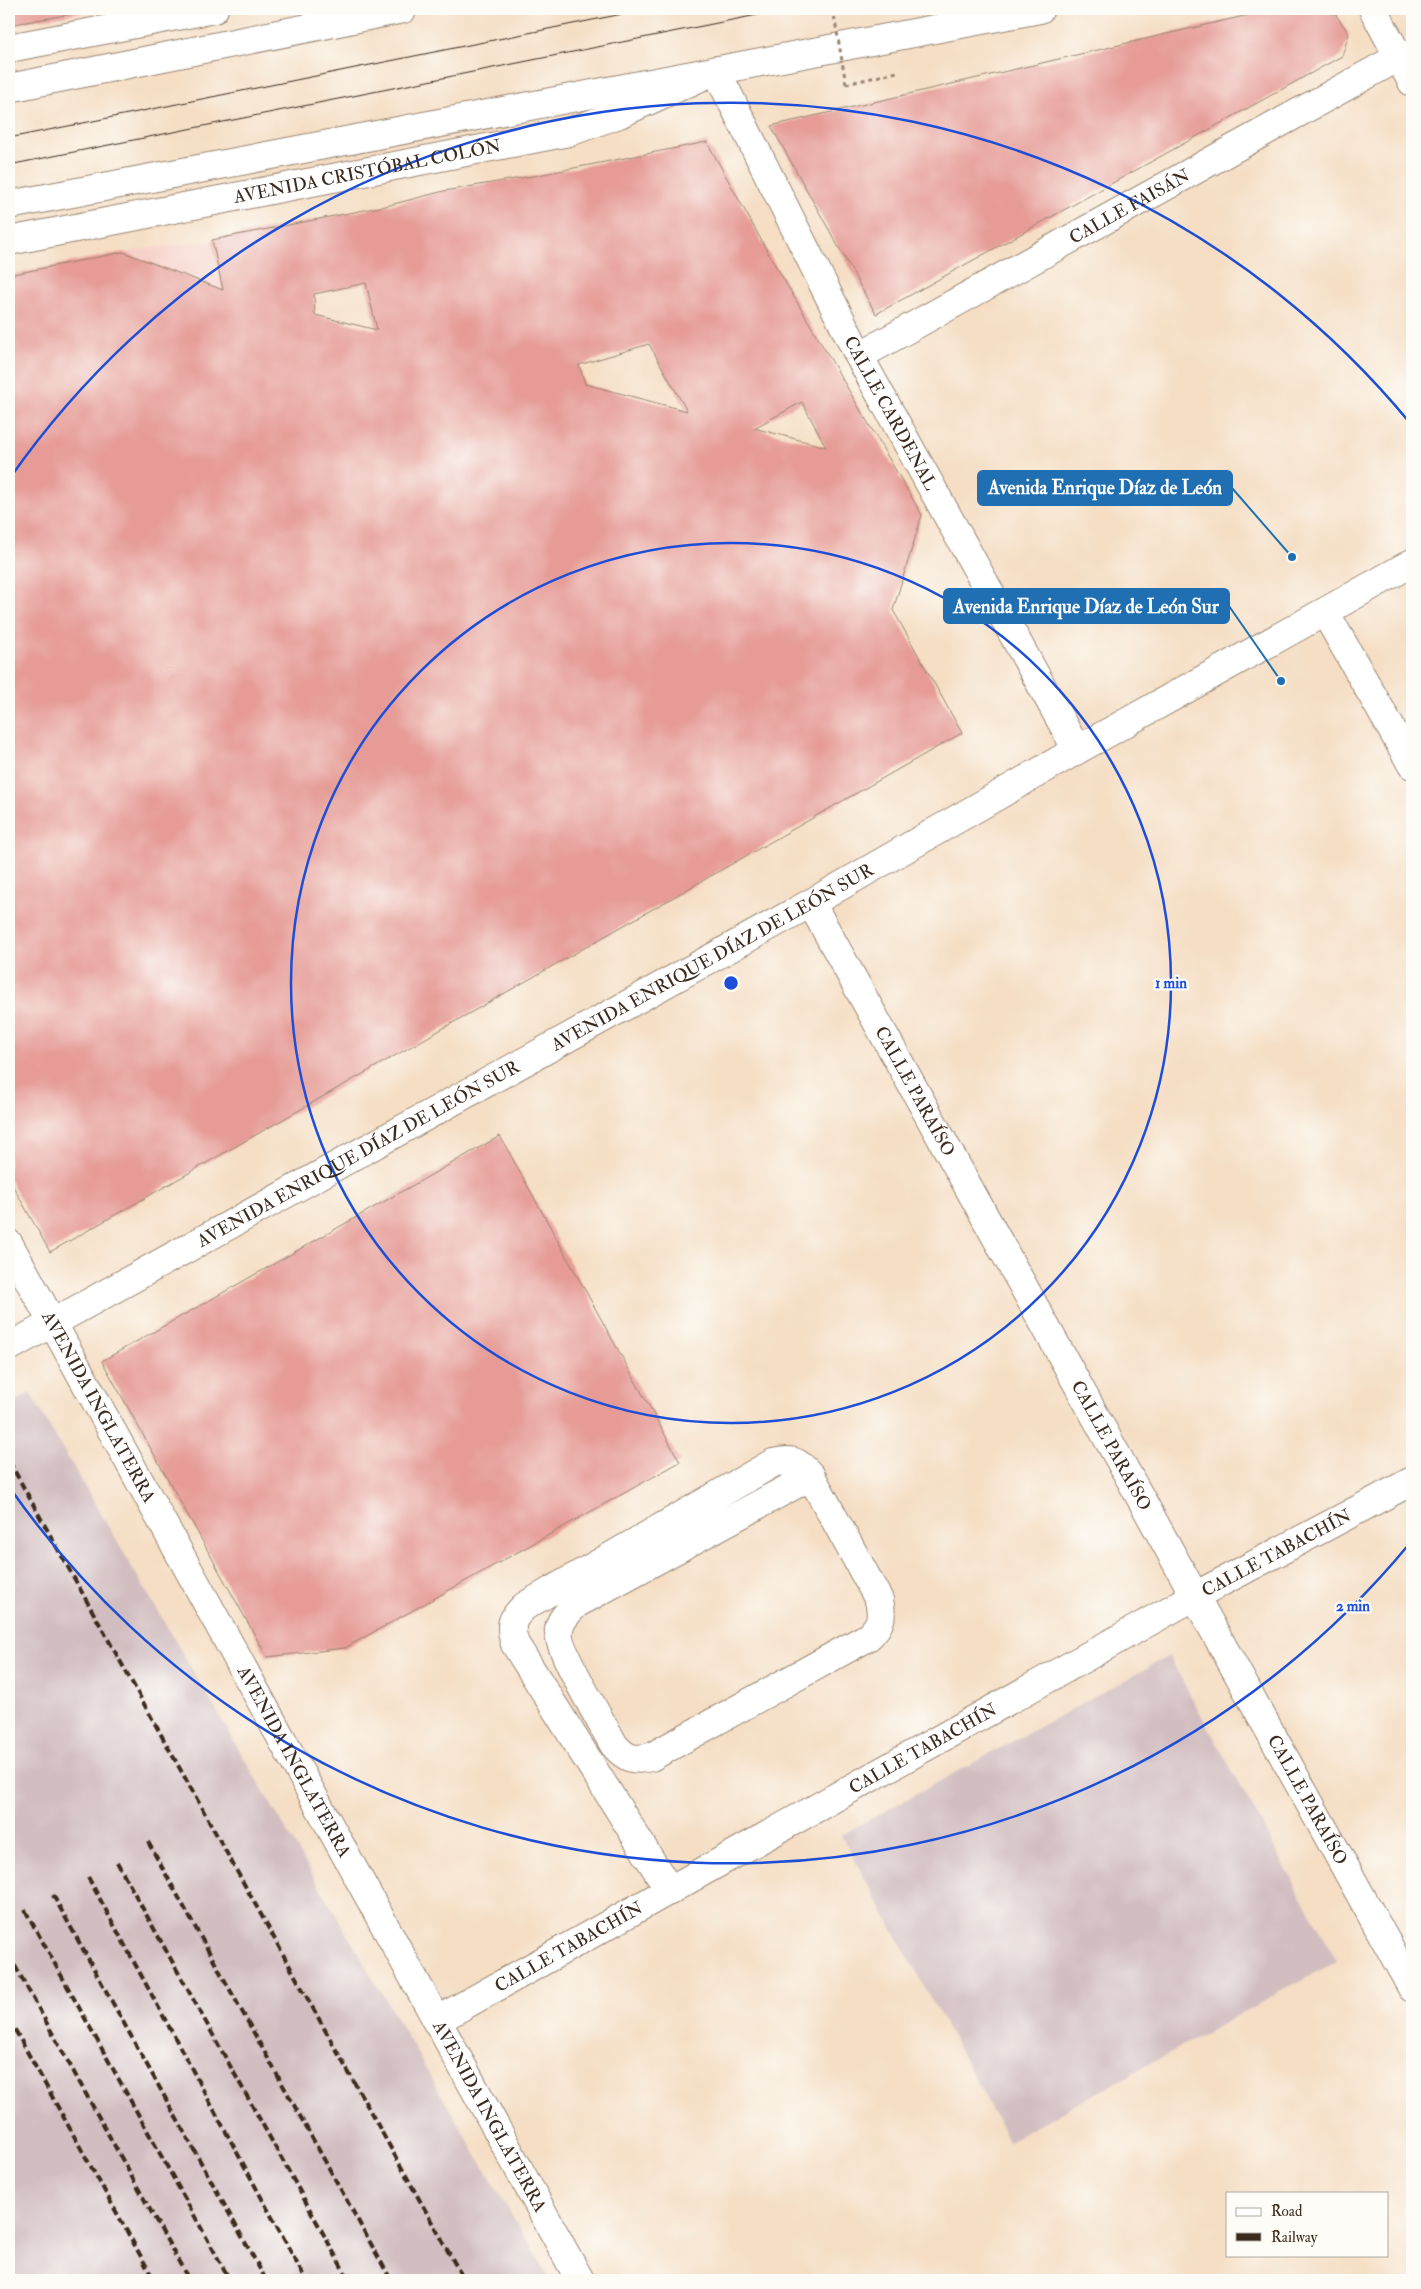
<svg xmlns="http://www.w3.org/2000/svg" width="1421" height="2289" font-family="'IM FELL Double Pica',serif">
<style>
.built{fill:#f7d0c9}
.industrial{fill:#d2bec1}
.building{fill:#e69b96;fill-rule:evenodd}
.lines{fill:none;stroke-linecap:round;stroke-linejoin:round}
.minor-casing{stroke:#988471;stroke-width:30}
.major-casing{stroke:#988471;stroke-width:30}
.path{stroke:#988471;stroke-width:3;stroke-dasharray:4 4;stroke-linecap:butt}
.minor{stroke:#fff;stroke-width:28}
.major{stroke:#fff;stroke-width:28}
.tram{stroke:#3b2a1e;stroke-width:1}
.rail{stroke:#3b2a1e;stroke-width:4;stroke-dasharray:8 4;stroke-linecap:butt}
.path-bridge{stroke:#988471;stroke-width:3;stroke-dasharray:4 4;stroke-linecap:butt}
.ring{fill:none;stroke:#1d4ed8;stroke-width:2.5}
.labels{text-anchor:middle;stroke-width:4.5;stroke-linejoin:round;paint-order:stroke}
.street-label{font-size:18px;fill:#3b2a1e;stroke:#fdfcf7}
.centre{fill:#1d4ed8;stroke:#fdfcf7;stroke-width:2.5}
.ring-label{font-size:15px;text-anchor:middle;font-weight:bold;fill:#1d4ed8;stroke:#fdfcf7;stroke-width:4.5;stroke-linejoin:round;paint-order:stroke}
.leader{fill:none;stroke:#1f6fb2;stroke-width:2}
.callout-dot{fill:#1f6fb2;stroke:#fdfcf7;stroke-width:2}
.callout{fill:#1f6fb2;stroke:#1f6fb2;stroke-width:2}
.callout-label{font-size:19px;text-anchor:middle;font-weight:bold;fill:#fff}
</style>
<rect width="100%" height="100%" fill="#fdfcf7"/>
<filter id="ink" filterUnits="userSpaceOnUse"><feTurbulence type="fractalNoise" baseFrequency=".02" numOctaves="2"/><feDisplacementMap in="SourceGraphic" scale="10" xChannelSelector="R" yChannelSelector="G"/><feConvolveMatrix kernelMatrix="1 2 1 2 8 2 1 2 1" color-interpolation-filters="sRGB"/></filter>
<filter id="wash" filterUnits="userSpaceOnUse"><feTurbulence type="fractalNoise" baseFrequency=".0096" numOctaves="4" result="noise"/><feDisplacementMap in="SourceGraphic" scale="20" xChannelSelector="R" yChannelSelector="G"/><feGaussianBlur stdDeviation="1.12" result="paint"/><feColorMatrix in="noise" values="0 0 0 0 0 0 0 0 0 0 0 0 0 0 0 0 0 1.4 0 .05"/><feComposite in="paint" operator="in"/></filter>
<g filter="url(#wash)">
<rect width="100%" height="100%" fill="#f5dec4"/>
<path class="built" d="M 212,240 L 223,290 L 123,252 Z"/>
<path class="industrial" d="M 30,1393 L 550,2280 L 9,2280 L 9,1404 Z
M 1169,1656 L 1337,1961 L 1009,2141 L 841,1835 Z"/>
<g id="blocks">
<path class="building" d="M 9,9 L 100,9 L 9,25 Z
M 1274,9 L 1332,9 L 1349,34 L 1342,56 L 876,314 L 771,126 Z
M 707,142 L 770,256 L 922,515 L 893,610 L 962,733 L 50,1252 L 9,1179 L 9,275 L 123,252 L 223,290 L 212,240 L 390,205 L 444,191 L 533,176 ZM 366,283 L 377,330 L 315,315 L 314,294 ZM 649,344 L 687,411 L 585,384 L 579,365 ZM 802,402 L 826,447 L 754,428 Z
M 500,1136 L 680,1462 L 345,1648 L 267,1657 L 102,1361 Z"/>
</g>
</g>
<g filter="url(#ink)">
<use href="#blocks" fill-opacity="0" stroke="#988471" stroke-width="1"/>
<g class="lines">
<g class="minor-casing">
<g id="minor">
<path d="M 1373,9 L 1412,82"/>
<path d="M 9,48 L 214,9"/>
<path id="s1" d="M 9,241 L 569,132 L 619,114 L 716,70 L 859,356 L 1077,750"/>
<path id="s2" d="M 859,356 L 1399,57"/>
<path d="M 1325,612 L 1412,765"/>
<path id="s3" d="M 811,903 L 1412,1988"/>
<path id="s4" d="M 9,1244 L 580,2280"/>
<path d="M 670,1891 L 515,1644 C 509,1625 511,1619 525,1606 L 773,1463 C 792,1458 798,1461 811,1476 L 879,1600 C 883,1617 881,1625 868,1637 L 651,1757 C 634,1761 626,1759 614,1745 C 604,1726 555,1646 559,1629 C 561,1618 569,1612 576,1604 L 811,1476"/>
<path id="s5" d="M 436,2021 L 1195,1596 L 1412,1481"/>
</g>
</g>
<g class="major-casing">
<g id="major">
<path d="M 9,88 L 403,9"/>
<path d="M 9,205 L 1040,9"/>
<path id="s6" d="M 9,1347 L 811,903 L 1077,750 L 1412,563"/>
</g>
</g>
<path class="path" d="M 846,84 L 897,72"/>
<use href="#minor" class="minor"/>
<use href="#major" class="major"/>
<path class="tram" d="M 9,138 L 647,9
M 9,165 L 787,9"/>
<path class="rail" d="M 9,1461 L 464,2280
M 148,1842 L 391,2280
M 117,1862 L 349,2280
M 88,1877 L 306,2280
M 53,1895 L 266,2280
M 25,1910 L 230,2280
M 9,1955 L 189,2280
M 9,2019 L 154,2280"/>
<path class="path-bridge" d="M 833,9 L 846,84"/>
</g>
</g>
<g class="ring">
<circle cx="731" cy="983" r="440"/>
<path d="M1410 1543A880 880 0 0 1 10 1488M10 478A880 880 0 0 1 1410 423"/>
</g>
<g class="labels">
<g class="street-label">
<text dy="6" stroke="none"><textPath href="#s1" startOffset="365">AVENIDA CRISTÓBAL COLÓN</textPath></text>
<text dy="6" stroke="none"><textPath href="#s2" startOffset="309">CALLE FAISÁN</textPath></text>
<text dy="6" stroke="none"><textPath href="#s1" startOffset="1115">CALLE CARDENAL</textPath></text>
<text dy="6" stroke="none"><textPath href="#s6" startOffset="804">AVENIDA ENRIQUE DÍAZ DE LEÓN SUR</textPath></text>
<text dy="6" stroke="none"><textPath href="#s3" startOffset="215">CALLE PARAÍSO</textPath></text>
<text dy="6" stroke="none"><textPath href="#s6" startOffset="399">AVENIDA ENRIQUE DÍAZ DE LEÓN SUR</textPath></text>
<text dy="6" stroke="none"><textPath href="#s4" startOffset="186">AVENIDA INGLATERRA</textPath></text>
<text dy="6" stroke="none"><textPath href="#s3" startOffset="620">CALLE PARAÍSO</textPath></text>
<text dy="6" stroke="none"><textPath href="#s5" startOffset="962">CALLE TABACHÍN</textPath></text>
<text dy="6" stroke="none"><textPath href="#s5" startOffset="558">CALLE TABACHÍN</textPath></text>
<text dy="6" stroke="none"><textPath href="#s4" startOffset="591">AVENIDA INGLATERRA</textPath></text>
<text dy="6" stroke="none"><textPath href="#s3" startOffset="1025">CALLE PARAÍSO</textPath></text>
<text dy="6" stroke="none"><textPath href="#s5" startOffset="152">CALLE TABACHÍN</textPath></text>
<text dy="6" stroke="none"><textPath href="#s4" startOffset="996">AVENIDA INGLATERRA</textPath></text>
</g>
</g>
<circle cx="731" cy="983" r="8" class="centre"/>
<g class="ring-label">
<text x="1171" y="988">1 min</text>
<text x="1353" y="1611">2 min</text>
</g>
<path class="leader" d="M1292 557L1232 488M1281 681L1229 606"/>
<g class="callout-dot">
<circle cx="1292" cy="557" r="5"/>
<circle cx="1281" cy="681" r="5"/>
</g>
<g class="callout">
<rect x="978" y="471" width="254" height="34" rx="5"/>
<rect x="944" y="589" width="285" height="34" rx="5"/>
</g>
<g class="callout-label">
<text x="1105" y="494">Avenida Enrique Díaz de León</text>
<text x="1086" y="613">Avenida Enrique Díaz de León Sur</text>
</g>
<rect width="1421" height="2289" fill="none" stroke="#fdfcf7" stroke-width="30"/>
<rect x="1226" y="2192" width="162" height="65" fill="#fdfcf7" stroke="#afa8a0"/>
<rect x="1236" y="2208" width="25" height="8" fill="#ffffff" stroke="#afa8a0"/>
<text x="1271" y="2216" font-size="15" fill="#3b2a1e">Road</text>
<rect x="1236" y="2233" width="25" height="8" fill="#3b2a1e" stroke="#afa8a0"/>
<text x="1271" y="2242" font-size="15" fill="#3b2a1e">Railway</text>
</svg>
